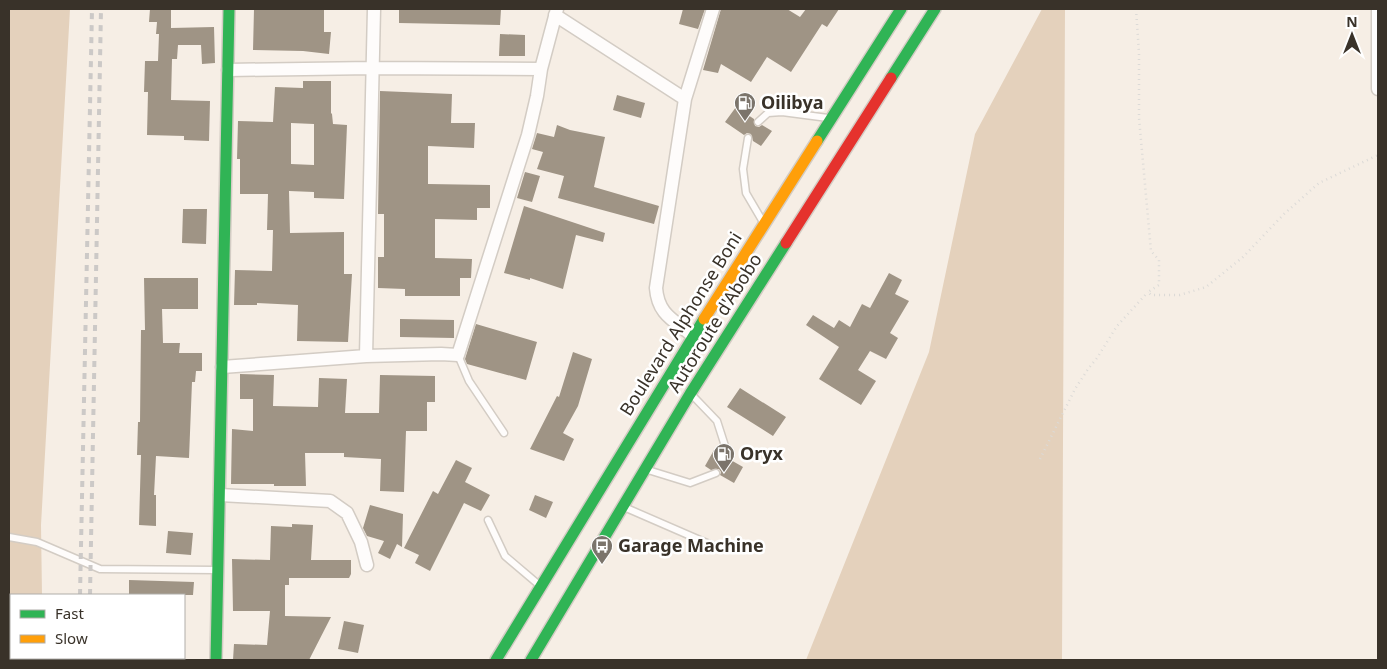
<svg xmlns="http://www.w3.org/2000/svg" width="1387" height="669" font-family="'Noto Sans',sans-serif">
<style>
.green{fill:#e4d1bc}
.building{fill:#9f9485;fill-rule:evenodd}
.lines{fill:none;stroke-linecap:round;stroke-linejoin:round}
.lane-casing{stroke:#d3ccc4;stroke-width:9}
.street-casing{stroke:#d3ccc4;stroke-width:15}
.fast-casing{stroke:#d3ccc4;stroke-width:14}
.slow-casing{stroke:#d3ccc4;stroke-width:14}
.jam-casing{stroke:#d3ccc4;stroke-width:14}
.path{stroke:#dcdad7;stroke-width:2.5;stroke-dasharray:1 4;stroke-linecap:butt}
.lane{stroke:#fefcfb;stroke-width:6}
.street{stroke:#fefcfb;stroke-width:12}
.fast{stroke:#30b455;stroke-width:11}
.slow{stroke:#ff9f0a;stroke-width:11}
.jam{stroke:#e5322d;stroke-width:11}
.rail{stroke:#ccc9c7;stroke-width:4;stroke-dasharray:6 6;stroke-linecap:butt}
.labels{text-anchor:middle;stroke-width:5;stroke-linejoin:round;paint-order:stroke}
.poi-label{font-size:18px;font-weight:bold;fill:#393229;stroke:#fff;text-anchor:start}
.street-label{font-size:18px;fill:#393229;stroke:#fff}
</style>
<rect width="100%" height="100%" fill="#f6eee5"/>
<path class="green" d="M 9,9 L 70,9 L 41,525 L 42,595 L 11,595 L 11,658 L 43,658 L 43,660 L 9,660 Z
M 1042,9 L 1065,9 L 1062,660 L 806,660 L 929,352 L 975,134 Z"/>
<path class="building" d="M 150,9 L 171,9 L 171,28 L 214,27 L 215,63 L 202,64 L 201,45 L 178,45 L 177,59 L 172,59 L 171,100 L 210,101 L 209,141 L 184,140 L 184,136 L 147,135 L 148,92 L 144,92 L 145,61 L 158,61 L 159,34 L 156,34 L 157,22 L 149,22 Z
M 254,9 L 324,9 L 324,32 L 331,32 L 329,54 L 303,51 L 253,50 Z
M 399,9 L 501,9 L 500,25 L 399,23 Z
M 683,9 L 705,9 L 698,29 L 679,24 Z
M 721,9 L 787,9 L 800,17 L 806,9 L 839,9 L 827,27 L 822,24 L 791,72 L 767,57 L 751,82 L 721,64 L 718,73 L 703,70 Z
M 500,34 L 525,35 L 525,56 L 499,56 Z
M 303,81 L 331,81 L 331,113 L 332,114 L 333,124 L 347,125 L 344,199 L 314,198 L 314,192 L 289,191 L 290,233 L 344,232 L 344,274 L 352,274 L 348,342 L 297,341 L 298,305 L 257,303 L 257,305 L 234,305 L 235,270 L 272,271 L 273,230 L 267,230 L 268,194 L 240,194 L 240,159 L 237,159 L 238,121 L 273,122 L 275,87 L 303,88 ZM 291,123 L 314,124 L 314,165 L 291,164 Z
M 380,91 L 452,94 L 451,123 L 475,123 L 474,148 L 428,146 L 428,184 L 490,185 L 490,208 L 477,208 L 477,220 L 435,219 L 435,258 L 472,259 L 471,278 L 460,278 L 460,296 L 405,296 L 405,289 L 378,288 L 378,257 L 384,257 L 384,214 L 378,214 Z
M 617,95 L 645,103 L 641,118 L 613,110 Z
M 736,107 L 754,119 L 755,126 L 759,127 L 762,125 L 772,131 L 761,146 L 753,141 L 751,134 L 747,133 L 744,135 L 725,122 Z
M 557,125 L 570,130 L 605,137 L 594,187 L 659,206 L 654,224 L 558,198 L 564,176 L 537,169 L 543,152 L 532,149 L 537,133 L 554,137 Z
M 525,172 L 540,176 L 532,202 L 517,198 Z
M 524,206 L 605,233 L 603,242 L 576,235 L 563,289 L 530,278 L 530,280 L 504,273 Z
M 183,209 L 207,209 L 206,244 L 182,243 Z
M 889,273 L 902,280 L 895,294 L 909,301 L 890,333 L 898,338 L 886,359 L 870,351 L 858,370 L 876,381 L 861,405 L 819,379 L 839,347 L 806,325 L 813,315 L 834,328 L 839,320 L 850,327 L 862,304 L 870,308 Z
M 144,278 L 198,278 L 198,309 L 162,309 L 163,343 L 180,343 L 179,353 L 202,353 L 202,371 L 196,371 L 195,382 L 192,382 L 189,458 L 156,456 L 154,495 L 156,495 L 156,526 L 139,525 L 141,455 L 137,455 L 138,422 L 140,422 L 141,330 L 145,330 Z
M 400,319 L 454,320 L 454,338 L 400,337 Z
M 476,324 L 537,342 L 526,380 L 467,364 L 465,359 Z
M 573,352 L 592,359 L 578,406 L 563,433 L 574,439 L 564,461 L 530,449 L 557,396 L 559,397 Z
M 240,374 L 274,375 L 273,406 L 318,407 L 319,378 L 347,379 L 345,413 L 379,413 L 380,375 L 435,376 L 435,402 L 427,402 L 427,431 L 406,431 L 404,492 L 380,491 L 381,459 L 344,457 L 344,453 L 305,453 L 306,486 L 274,486 L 274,484 L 231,484 L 232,429 L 253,431 L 253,399 L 240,399 Z
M 740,388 L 786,417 L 773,436 L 727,407 Z
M 714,450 L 720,454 L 720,459 L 723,462 L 727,462 L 729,459 L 743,467 L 734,483 L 720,475 L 721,472 L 719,469 L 711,470 L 705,466 Z
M 456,460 L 472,468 L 465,482 L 490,495 L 481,511 L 464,503 L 430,571 L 415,563 L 419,555 L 404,548 L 433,491 L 438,494 Z
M 535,495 L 553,502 L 546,518 L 529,510 Z
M 370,505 L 403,514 L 402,547 L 397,544 L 390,559 L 378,553 L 384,541 L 367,536 L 363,528 Z
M 292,524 L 313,525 L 311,560 L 351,560 L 351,574 L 349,578 L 289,578 L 289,585 L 285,585 L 285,616 L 331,617 L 309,660 L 233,660 L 234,644 L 267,645 L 270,611 L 233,611 L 232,559 L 270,560 L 271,526 L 292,527 Z
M 168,531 L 193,533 L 191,555 L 166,553 Z
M 129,580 L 194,582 L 193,595 L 129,595 Z
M 344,621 L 364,625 L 358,653 L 338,649 Z"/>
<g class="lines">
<g class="lane-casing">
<path id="lane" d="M 758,122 L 768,113 L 782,112 L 828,118
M 748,138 L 743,169 L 746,193 L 763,222
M 458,355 L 469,381 L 504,433
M 693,396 L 717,421 L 725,446 L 725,457
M 648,470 L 690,483 L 716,473
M 624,507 L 716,547
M 488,520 L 505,556 L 538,584
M 9,537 L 37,542 L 100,569 L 216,570"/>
</g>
<g class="street-casing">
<path id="street" d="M 1378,9 L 1378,89
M 555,15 L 685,99
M 228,70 L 372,68 L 541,69
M 693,336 C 674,320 658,315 656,288 L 685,99 L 713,9
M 366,356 L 374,9
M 222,367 L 366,356 L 441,354 L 458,355 L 528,135 L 537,96 L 541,69 L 557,9
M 220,495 L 330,501 L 347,513 L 361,542 L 367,565"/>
</g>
<g class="fast-casing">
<path id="fast" d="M 891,78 L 935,9
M 817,141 L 901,9
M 216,660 L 229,9
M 496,660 L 704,319
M 531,660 L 690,394 L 786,243"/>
</g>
<g class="slow-casing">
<path id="slow" d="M 704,319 L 817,141"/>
</g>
<g class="jam-casing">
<path id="jam" d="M 786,243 L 891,78"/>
</g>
<path class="path" d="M 1136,9 L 1139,53 L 1139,118 L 1151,251 L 1159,260 L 1159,285 L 1148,292 L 1151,295 L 1180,295 L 1206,287 L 1243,257 L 1284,214 L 1319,183 L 1378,155
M 1040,459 L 1075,389 L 1088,369 L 1097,358 L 1117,326 L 1148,292"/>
<use href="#lane" class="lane"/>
<use href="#street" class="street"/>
<use href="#fast" class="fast"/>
<use href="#slow" class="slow"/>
<use href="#jam" class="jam"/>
<path class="rail" d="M 80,595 L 92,9
M 90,595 L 101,9
M 79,660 L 79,658
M 89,660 L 89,658"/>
</g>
<defs>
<g id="fuel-pin" transform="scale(1.125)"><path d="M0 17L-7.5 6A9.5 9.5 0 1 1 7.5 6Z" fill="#7b746b" stroke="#fff"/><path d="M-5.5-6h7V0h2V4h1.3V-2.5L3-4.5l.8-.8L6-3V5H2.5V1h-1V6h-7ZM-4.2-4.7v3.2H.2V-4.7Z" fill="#fff"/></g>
<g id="bus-pin" transform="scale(1.125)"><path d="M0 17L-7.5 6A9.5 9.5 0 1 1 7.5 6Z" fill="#7b746b" stroke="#fff"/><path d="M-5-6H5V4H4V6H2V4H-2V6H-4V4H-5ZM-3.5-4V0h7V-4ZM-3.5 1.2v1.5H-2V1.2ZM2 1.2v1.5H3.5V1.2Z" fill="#fff"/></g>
</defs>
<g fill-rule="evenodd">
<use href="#fuel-pin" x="745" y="103"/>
<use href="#fuel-pin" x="724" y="454"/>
<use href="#bus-pin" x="602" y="546"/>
</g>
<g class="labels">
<g class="poi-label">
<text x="761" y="109">Oilibya</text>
<text x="740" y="460">Oryx</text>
<text x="618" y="552">Garage Machine</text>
</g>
<g class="street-label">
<text transform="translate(715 323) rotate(-58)" y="6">Autoroute d'Abobo</text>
<text transform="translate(681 324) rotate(-58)" y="6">Boulevard Alphonse Boni</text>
</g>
</g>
<rect width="1387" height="669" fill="none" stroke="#393229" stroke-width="20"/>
<rect x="10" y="594" width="175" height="65" fill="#ffffff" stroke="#b0ada9"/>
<rect x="20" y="610" width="25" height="8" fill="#30b455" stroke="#b0ada9"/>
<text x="55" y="619" font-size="15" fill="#393229">Fast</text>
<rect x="20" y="635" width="25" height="8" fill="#ff9f0a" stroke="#b0ada9"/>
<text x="55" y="644" font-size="15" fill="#393229">Slow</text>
<g transform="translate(1352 35)" stroke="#ffffff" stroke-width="4" paint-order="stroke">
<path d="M0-4L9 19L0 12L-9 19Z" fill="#393229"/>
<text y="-8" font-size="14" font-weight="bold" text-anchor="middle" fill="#393229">N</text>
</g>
</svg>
